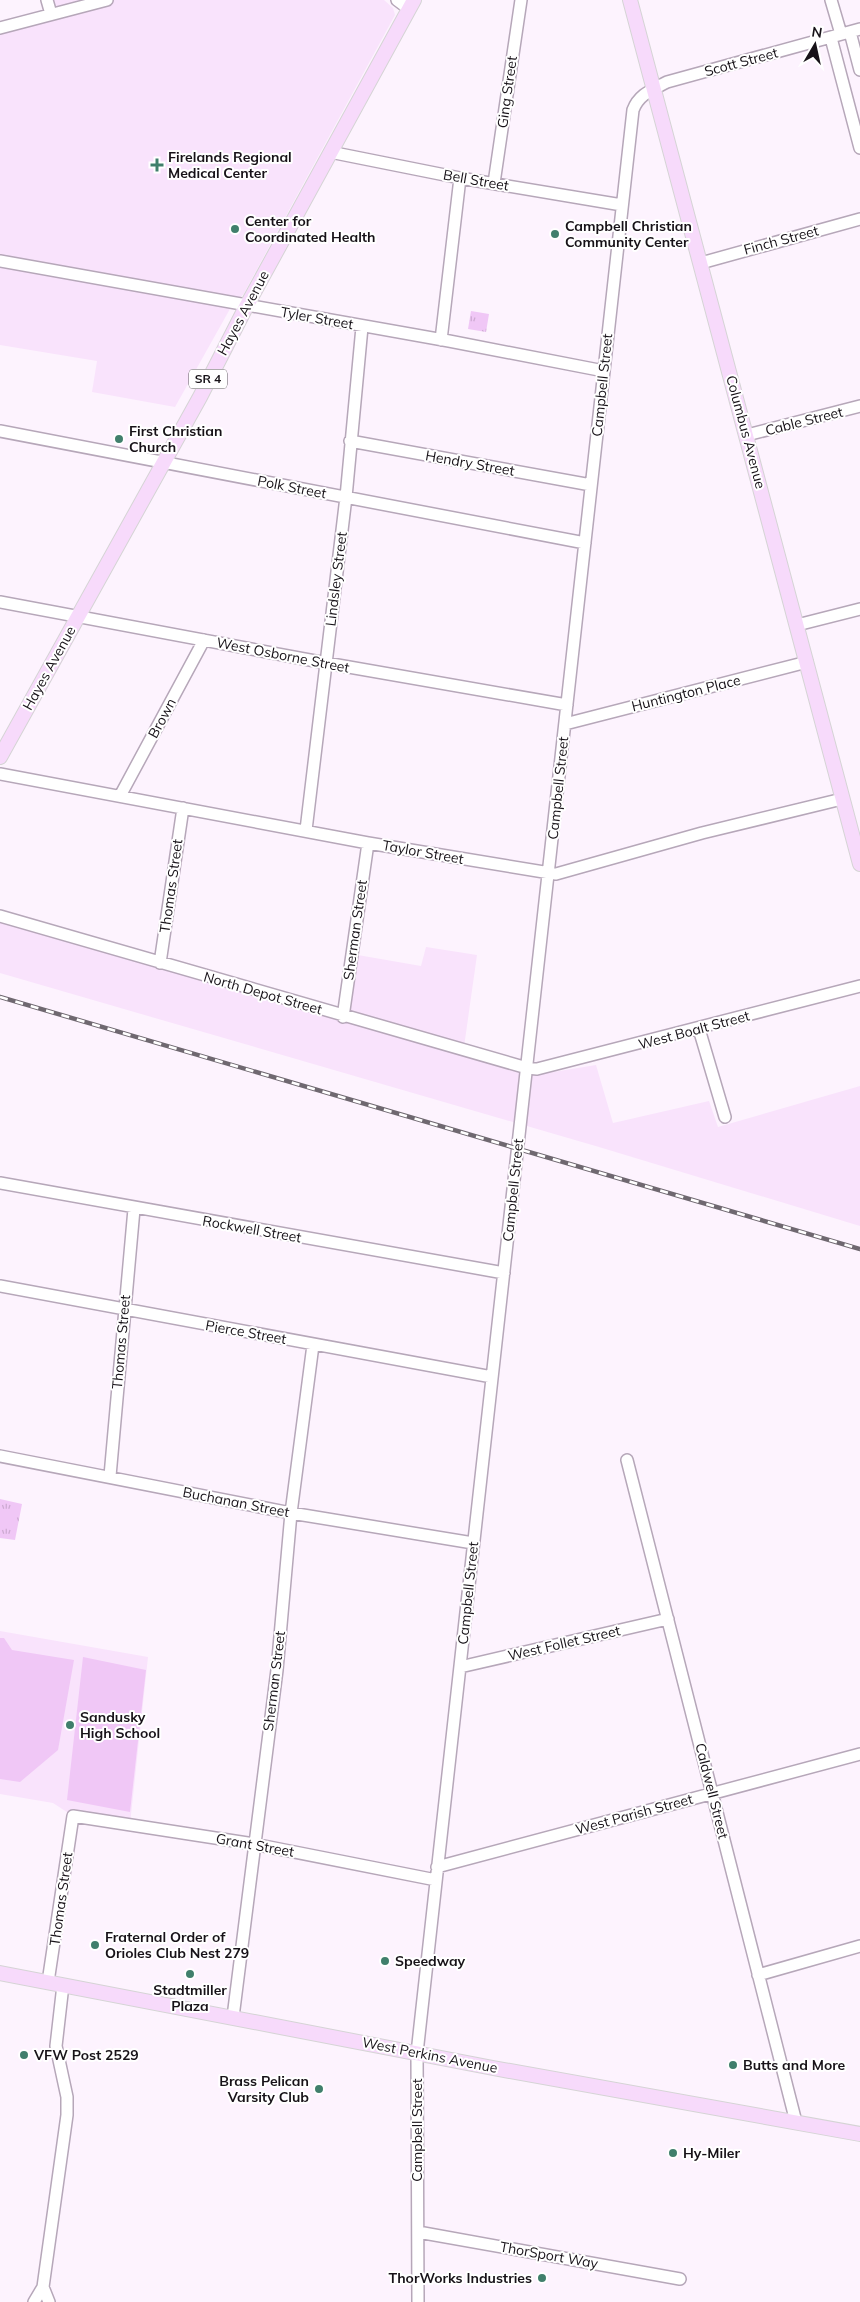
<svg xmlns="http://www.w3.org/2000/svg" width="860" height="2302" font-family="Mulish,sans-serif">
<style>
.built{fill:#f9e3fc}
.park{fill:url(#park-tufts)}
.pitch{fill:#f0c7f6}
.lines{fill:none;stroke-linecap:round;stroke-linejoin:round}
.minor-casing{stroke:#b6a7b9;stroke-width:14}
.major-casing{stroke:#d5d4d5;stroke-width:16}
.minor{stroke:#fff;stroke-width:11}
.major{stroke:#f7dafb;stroke-width:14}
.rail-casing{stroke:#6f6870;stroke-width:4.5}
.rail{stroke:#fff;stroke-width:2.5;stroke-dasharray:8;stroke-linecap:butt}
.poi-dot{fill:#407f6c;stroke:#fff;stroke-width:2}
.labels{text-anchor:middle;stroke-width:4;stroke-linejoin:round;paint-order:stroke}
.shield{fill:#fff;stroke:#5d595d;stroke-width:1}
.shield-label{font-size:12px;font-weight:bold;fill:#171218}
.street-label{font-size:14px;fill:#171218;stroke:#fff}
.poi-label{font-size:14px;font-weight:bold;fill:#171218;stroke:#fff;text-anchor:start}
</style>
<defs>
<pattern id="park-tufts" width="24" height="20" patternUnits="userSpaceOnUse" patternTransform="scale(1.25)"><rect width="24" height="20" fill="#f0c7f6"/><path d="M3 7l-1-3M5 7V3M7 7l1-3M15 17l-1-3M17 17v-4M19 17l1-3" fill="none" stroke="#cdaad2"/></pattern>
</defs>
<rect width="100%" height="100%" fill="#fdf3fe"/>
<path class="built" d="M 53,0 L 384,0 L 393,8 L 395,15 L 243,295 L 235,300 L 175,407 L 92,392 L 97,361 L 0,345 L 0,35 L 55,18 Z
M 0,917 L 342,1012 L 352,954 L 421,966 L 426,947 L 477,955 L 463,1054 L 535,1075 L 596,1065 L 613,1123 L 709,1101 L 718,1127 L 860,1086 L 860,1226 L 599,1147 L 0,973 Z
M 0,1631 L 148,1657 L 130,1824 L 73,1816 L 53,1803 L 0,1794 Z"/>
<path class="park" d="M 471,311 L 489,314 L 486,332 L 468,329 Z
M 0,1499 L 22,1504 L 15,1540 L 0,1538 Z"/>
<path class="pitch" d="M 0,1638 L 4,1638 L 12,1650 L 74,1660 L 58,1750 L 20,1782 L 0,1779 Z
M 83,1657 L 146,1670 L 130,1812 L 67,1800 Z"/>
<g class="lines">
<g class="minor-casing">
<path id="minor" d="M 47,0 L 51,14
M 397,0 L 409,9
M 831,0 L 841,34
M 0,28 L 107,0
M 850,32 L 860,70
M 831,38 L 860,148
M 330,152 L 460,178 L 622,205
M 494,183 L 521,0
M 0,261 L 449,341 L 604,371
M 701,263 L 860,219
M 441,340 L 460,178
M 0,431 L 585,543
M 747,435 L 860,406
M 350,441 L 591,485
M 0,602 L 326,663 L 567,705
M 797,625 L 860,609
M 565,724 L 807,662
M 0,774 L 368,843 L 556,874 L 702,833 L 842,799
M 120,796 L 204,640
M 306,830 L 346,497 L 362,327
M 0,916 L 527,1068 L 537,1069 L 860,986
M 160,963 L 183,808
M 343,1017 L 368,843
M 699,1029 L 725,1117
M 0,1183 L 504,1273
M 0,1286 L 492,1377
M 0,1456 L 291,1513 L 473,1543
M 627,1460 L 796,2122
M 110,1476 L 134,1209
M 460,1667 L 668,1619
M 437,1867 L 860,1754
M 758,1975 L 860,1946
M 48,1982 L 73,1816 L 254,1844 L 436,1880
M 233,2017 L 277,1670 L 291,1513 L 313,1345
M 418,2232 L 680,2279
M 43,2287 L 49,2302
M 34,2302 L 43,2287 L 67,2115 L 67,2097 L 56,2046 L 63,1985
M 418,2302 L 417,2053 L 633,110 C 639,94 652,90 667,82 L 860,29"/>
</g>
<g class="major-casing">
<path id="major" d="M 630,0 L 860,864
M 0,757 L 200,397 L 247,305 L 414,0
M 0,1973 L 493,2068 L 860,2134"/>
</g>
<use href="#minor" class="minor"/>
<use href="#major" class="major"/>
<g class="rail-casing">
<path id="rail" d="M 0,997 L 860,1249"/>
</g>
<use href="#rail" class="rail"/>
</g>
<g class="poi-dot">
<path d="M154.5 157.5h5v5h5v5h-5v5h-5v-5h-5v-5h5z"/>
<circle cx="235" cy="229" r="5"/>
<circle cx="555" cy="234" r="5"/>
<circle cx="119" cy="439" r="5"/>
<circle cx="70" cy="1725" r="5"/>
<circle cx="95" cy="1945" r="5"/>
<circle cx="385" cy="1961" r="5"/>
<circle cx="190" cy="1974" r="5"/>
<circle cx="24" cy="2055" r="5"/>
<circle cx="733" cy="2065" r="5"/>
<circle cx="319" cy="2089" r="5"/>
<circle cx="673" cy="2153" r="5"/>
<circle cx="542" cy="2278" r="5"/>
</g>
<g class="labels">
<rect class="shield" x="189" y="369.5" width="38" height="19" rx="4"/>
<g class="shield-label">
<text x="208" y="383">SR 4</text>
</g>
<g class="street-label">
<text transform="translate(741 62) rotate(-15)" y="5">Scott Street</text>
<text transform="translate(507 92) rotate(-82)" y="5">Ging Street</text>
<text transform="translate(476 180) rotate(10)" y="5">Bell Street</text>
<text transform="translate(781 240) rotate(-15)" y="5">Finch Street</text>
<text transform="translate(243 313) rotate(-62)" y="5">Hayes Avenue</text>
<text transform="translate(317 318) rotate(10)" y="5">Tyler Street</text>
<text transform="translate(602 385) rotate(-84)" y="5">Campbell Street</text>
<text transform="translate(804 421) rotate(-14)" y="5">Cable Street</text>
<text transform="translate(746 432) rotate(75)" y="5">Columbus Avenue</text>
<text transform="translate(470 463) rotate(10)" y="5">Hendry Street</text>
<text transform="translate(292 487) rotate(11)" y="5">Polk Street</text>
<text transform="translate(336 579) rotate(-83)" y="5">Lindsley Street</text>
<text transform="translate(283 655) rotate(11)" y="5">West Osborne Street</text>
<text transform="translate(49 668) rotate(-61)" y="5">Hayes Avenue</text>
<text transform="translate(686 693) rotate(-14)" y="5">Huntington Place</text>
<text transform="translate(162 718) rotate(-62)" y="5">Brown</text>
<text transform="translate(558 788) rotate(-84)" y="5">Campbell Street</text>
<text transform="translate(423 852) rotate(10)" y="5">Taylor Street</text>
<text transform="translate(171 886) rotate(-82)" y="5">Thomas Street</text>
<text transform="translate(355 930) rotate(-82)" y="5">Sherman Street</text>
<text transform="translate(263 993) rotate(16)" y="5">North Depot Street</text>
<text transform="translate(694 1030) rotate(-15)" y="5">West Boalt Street</text>
<text transform="translate(513 1190) rotate(-84)" y="5">Campbell Street</text>
<text transform="translate(252 1229) rotate(10)" y="5">Rockwell Street</text>
<text transform="translate(246 1332) rotate(10)" y="5">Pierce Street</text>
<text transform="translate(121 1342) rotate(-85)" y="5">Thomas Street</text>
<text transform="translate(236 1502) rotate(11)" y="5">Buchanan Street</text>
<text transform="translate(468 1593) rotate(-84)" y="5">Campbell Street</text>
<text transform="translate(564 1643) rotate(-13)" y="5">West Follet Street</text>
<text transform="translate(274 1681) rotate(-83)" y="5">Sherman Street</text>
<text transform="translate(712 1791) rotate(76)" y="5">Caldwell Street</text>
<text transform="translate(634 1814) rotate(-15)" y="5">West Parish Street</text>
<text transform="translate(255 1845) rotate(10)" y="5">Grant Street</text>
<text transform="translate(61 1899) rotate(-82)" y="5">Thomas Street</text>
<text transform="translate(430 2055) rotate(11)" y="5">West Perkins Avenue</text>
<text transform="translate(417 2130) rotate(-90)" y="5">Campbell Street</text>
<text transform="translate(549 2255) rotate(10)" y="5">ThorSport Way</text>
</g>
<g class="poi-label">
<text x="168" y="162">Firelands Regional<tspan x="168" dy="16">Medical Center</tspan></text>
<text x="245" y="226">Center for<tspan x="245" dy="16">Coordinated Health</tspan></text>
<text x="565" y="231">Campbell Christian<tspan x="565" dy="16">Community Center</tspan></text>
<text x="129" y="436">First Christian<tspan x="129" dy="16">Church</tspan></text>
<text x="80" y="1722">Sandusky<tspan x="80" dy="16">High School</tspan></text>
<text x="105" y="1942">Fraternal Order of<tspan x="105" dy="16">Orioles Club Nest 279</tspan></text>
<text x="395" y="1966">Speedway</text>
<text x="190" y="1995" text-anchor="middle">Stadtmiller<tspan x="190" dy="16">Plaza</tspan></text>
<text x="34" y="2060">VFW Post 2529</text>
<text x="743" y="2070">Butts and More</text>
<text x="309" y="2086" text-anchor="end">Brass Pelican<tspan x="309" dy="16">Varsity Club</tspan></text>
<text x="683" y="2158">Hy-Miler</text>
<text x="532" y="2283" text-anchor="end">ThorWorks Industries</text>
</g>
</g>
<g transform="translate(815 45) rotate(9)" stroke="#ffffff" stroke-width="4" paint-order="stroke">
<path d="M0-4L9 19L0 12L-9 19Z" fill="#171218"/>
<text y="-8" font-size="14" font-weight="bold" text-anchor="middle" fill="#171218">N</text>
</g>
</svg>
